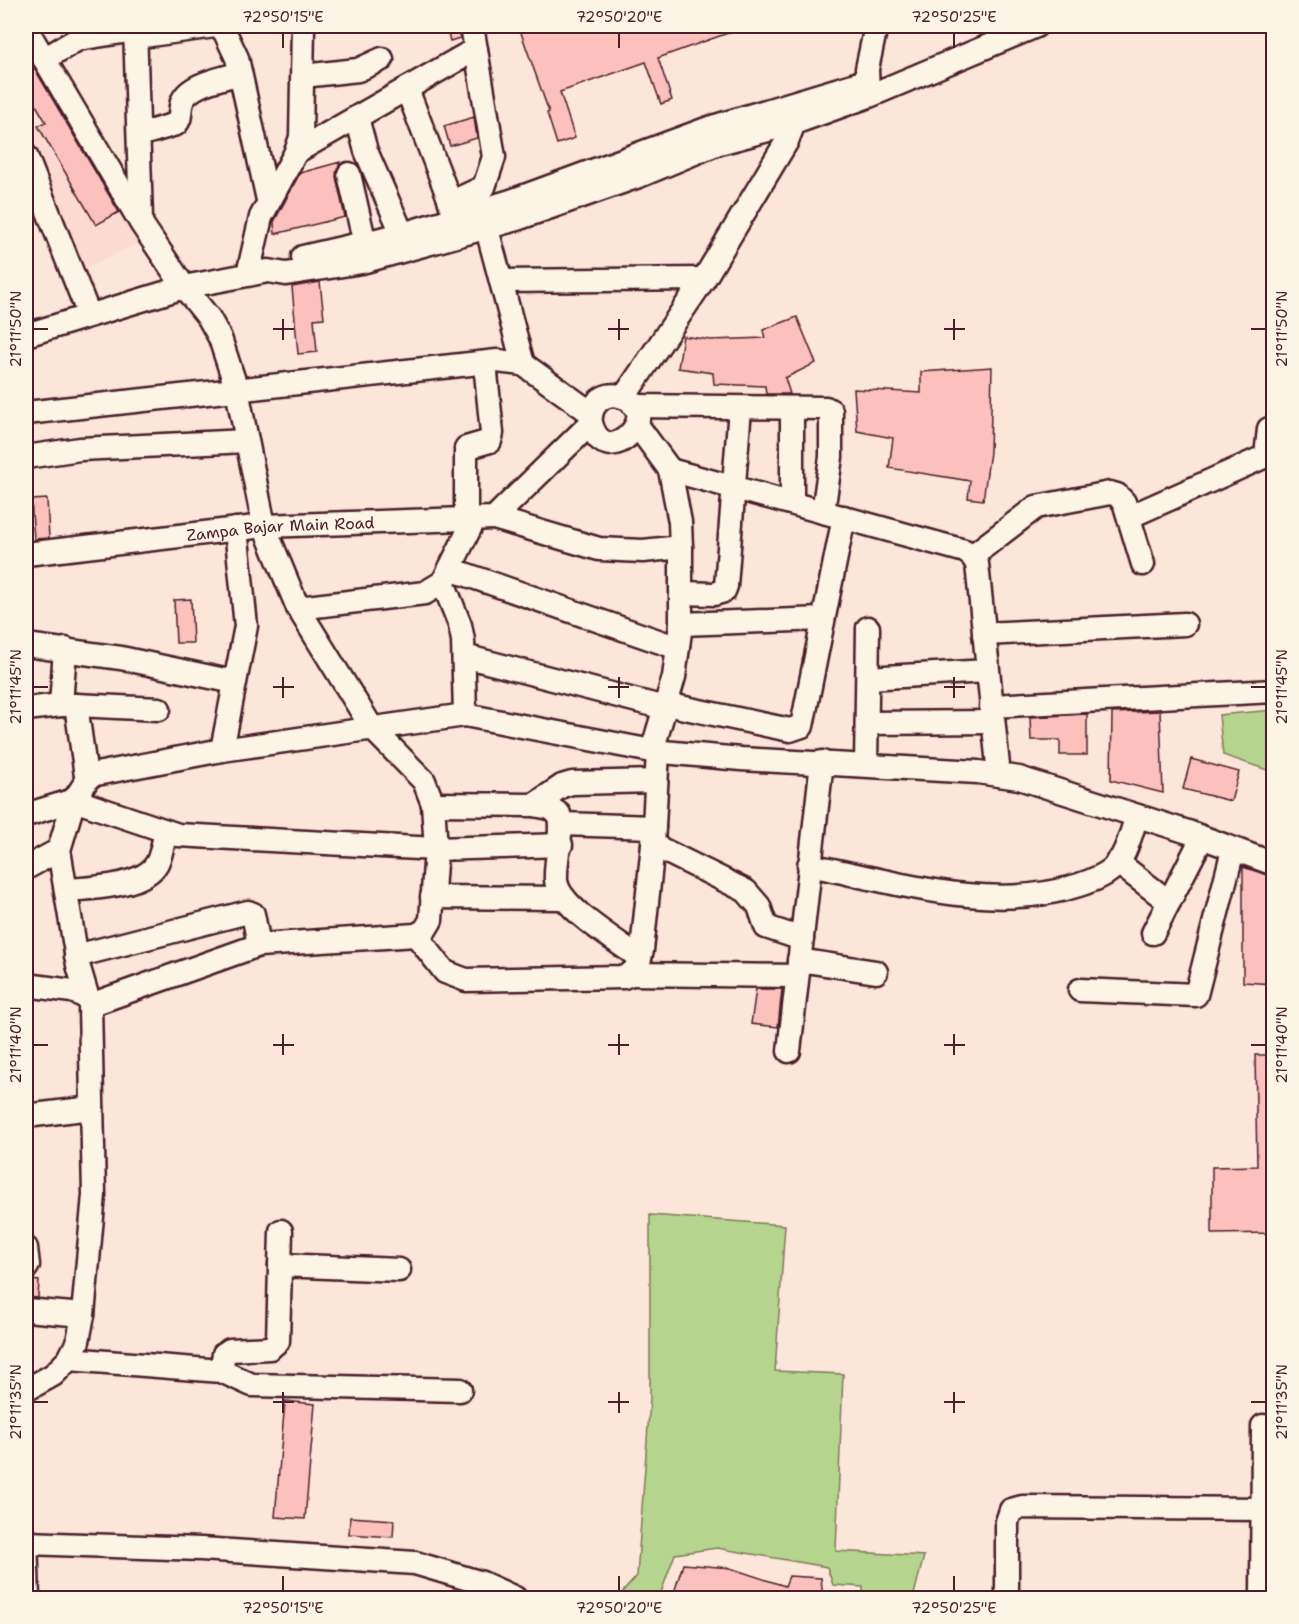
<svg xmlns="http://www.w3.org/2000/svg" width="1299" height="1624" font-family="'Shantell Sans',sans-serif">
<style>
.built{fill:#fcdad1}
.green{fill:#b5d58e;stroke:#807a5c;stroke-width:1.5}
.building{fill:#fcc0bd;stroke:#4a1f2b;stroke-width:1.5}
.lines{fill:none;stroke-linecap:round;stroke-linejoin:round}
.minor-casing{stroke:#4a1f2b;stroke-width:27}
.minor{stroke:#fcf5e5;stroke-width:22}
.ticks{fill:none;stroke:#4a1f2b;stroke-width:2}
.labels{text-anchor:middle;stroke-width:6;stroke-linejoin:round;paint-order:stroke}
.street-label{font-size:16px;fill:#4a1f2b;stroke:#fcf5e5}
.neatline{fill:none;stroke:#4a1f2b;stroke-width:2}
.ticks-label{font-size:15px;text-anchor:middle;fill:#4a1f2b}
</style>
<rect width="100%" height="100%" fill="#fce5d9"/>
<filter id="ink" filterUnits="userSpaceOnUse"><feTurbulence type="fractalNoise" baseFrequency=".0167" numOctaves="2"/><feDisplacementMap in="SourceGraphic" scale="12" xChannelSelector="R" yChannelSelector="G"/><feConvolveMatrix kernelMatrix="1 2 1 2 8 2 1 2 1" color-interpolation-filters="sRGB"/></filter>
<g filter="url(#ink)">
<path class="built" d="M 61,113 L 138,243 L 77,272 L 26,144 L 26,134 Z"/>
<path class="green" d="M 1273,710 L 1273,772 L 1223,755 L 1219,715 Z
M 650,1215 L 785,1225 L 775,1371 L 843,1374 L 836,1551 L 924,1556 L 913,1598 L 863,1598 L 863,1587 L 833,1585 L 827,1567 L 717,1548 L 675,1554 L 659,1598 L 619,1596 L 637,1576 L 650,1399 Z"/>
<path class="building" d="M 446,26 L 459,26 L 460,38 L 450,41 Z
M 533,26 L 745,26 L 745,27 L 658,58 L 672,100 L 661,104 L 646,62 L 560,92 L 575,138 L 557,144 L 547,113 L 549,112 L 520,30 Z
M 26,54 L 119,212 L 96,225 L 38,126 L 46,122 L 26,88 Z
M 474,117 L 477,138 L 450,146 L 444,126 Z
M 340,162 L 336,177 L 345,217 L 275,234 L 274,222 L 300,173 Z
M 320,282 L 324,318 L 314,319 L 317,352 L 298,354 L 292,287 Z
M 797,317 L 816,363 L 785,378 L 790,394 L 766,394 L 765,386 L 714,384 L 713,373 L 678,368 L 683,336 L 711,340 L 765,338 L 763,330 Z
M 992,367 L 990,452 L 983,500 L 968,498 L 970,481 L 889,468 L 893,438 L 857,431 L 854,389 L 921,393 L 921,372 Z
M 47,499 L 49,538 L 34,539 L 31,500 Z
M 191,599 L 193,643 L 176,643 L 174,600 Z
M 1160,711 L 1163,793 L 1111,780 L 1112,713 Z
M 1087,714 L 1087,755 L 1060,755 L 1060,740 L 1031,740 L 1030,717 Z
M 1191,759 L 1239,772 L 1231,801 L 1183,789 Z
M 1243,867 L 1274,877 L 1274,984 L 1243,982 Z
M 756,989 L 782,989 L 778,1027 L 751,1024 Z
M 1255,1055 L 1274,1055 L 1274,1233 L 1212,1234 L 1212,1167 L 1257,1166 Z
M 32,1280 L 39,1281 L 38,1298 L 26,1297 L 26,1281 Z
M 285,1401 L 315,1404 L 305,1519 L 275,1517 Z
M 350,1517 L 394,1520 L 393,1537 L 349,1534 Z
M 683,1564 L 730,1568 L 785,1586 L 789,1576 L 821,1578 L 823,1599 L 672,1599 Z"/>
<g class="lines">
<g class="minor-casing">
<g id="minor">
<path d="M 135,26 L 141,219"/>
<path d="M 222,26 L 237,58 L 268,200"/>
<path d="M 26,28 L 141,223 L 184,287 L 209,318 L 220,338 L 237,390 L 264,526 L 298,608 L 372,728 L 424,781 L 433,804 L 436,849 L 431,920 L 425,930 L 416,935 L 259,945 L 90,1005"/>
<path d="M 136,37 L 215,26"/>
<path d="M 44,59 L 78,39 L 135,30"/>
<path d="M 303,76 L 358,70 L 382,59"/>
<path d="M 407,89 L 456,217"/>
<path d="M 868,94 L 867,69 L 876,26"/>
<path d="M 357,118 L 366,151 L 408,247"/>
<path d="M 139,135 L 176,124 C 182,118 179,110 182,102 C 189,83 223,79 240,73"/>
<path d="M 296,152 L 476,49"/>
<path d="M 26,156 L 89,315"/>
<path d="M 349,174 L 365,244"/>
<path d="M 450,203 L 484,187 L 494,157 L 472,26"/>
<path d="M 483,214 L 523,364"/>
<path d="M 303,257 L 403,234 L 511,201 L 709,128 L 866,81"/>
<path d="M 248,274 L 261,217 L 296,152 L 301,137 L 303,26"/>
<path d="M 501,281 L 704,279"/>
<path d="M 26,335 L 184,287 L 268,271 L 286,274 L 362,262 L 517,219 L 639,176 L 716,144 L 794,123 L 869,96 L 1036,26"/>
<path d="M 624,397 L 704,279 L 787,141 L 794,123 L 793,112"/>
<path d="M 634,406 L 826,408 L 831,411 L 831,457 L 823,512"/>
<path d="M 792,408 L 792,503"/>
<path d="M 26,413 L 497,361 L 523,364 L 591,413"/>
<path d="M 637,425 L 670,470 L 680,522 L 681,547 L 681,624 L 674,677 L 652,751"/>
<path d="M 26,457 L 80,449 L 247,441"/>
<path d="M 670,470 L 965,551 L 972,556 L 977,564 L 999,775"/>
<path d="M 1129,517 L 1266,456 L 1269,429 L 1274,427"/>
<path d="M 494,518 L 599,549 L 643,551 L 681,547"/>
<path d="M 466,520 L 466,448 L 490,441 L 492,433 L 485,363"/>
<path id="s1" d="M 26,554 L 264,526 L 494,518 L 591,423 C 589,406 602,392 619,396 C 670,407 606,478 591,423"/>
<path d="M 972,556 L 1036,507 L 1110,493 L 1117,495 L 1124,502 L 1143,564"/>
<path d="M 450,569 L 678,648"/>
<path d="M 443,582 L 460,625 L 463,640 L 465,715"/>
<path d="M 682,593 L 714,594 L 724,591 L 726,586 L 740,408"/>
<path d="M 298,608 L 425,593 L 443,582 L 474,520"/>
<path d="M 681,624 L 823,619"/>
<path d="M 984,634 L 1185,624"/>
<path d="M 26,645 L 121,658 L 234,682"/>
<path d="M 65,649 L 61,705 L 76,705 L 86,776"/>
<path d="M 464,656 L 665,708"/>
<path d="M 868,678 L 987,671"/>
<path d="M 666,704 L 790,730 L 802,726 L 844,517"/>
<path d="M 76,705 L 159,709"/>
<path d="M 991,706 L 1274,691"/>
<path d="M 26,709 L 61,705"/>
<path d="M 867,723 L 993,722"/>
<path d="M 222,750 L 246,626 L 236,529"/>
<path d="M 866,765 L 868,628"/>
<path d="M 433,804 L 534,805 L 550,808 L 559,814 C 563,837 555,858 556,880 C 558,907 619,942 640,958"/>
<path d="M 534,805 L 562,786 L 572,783 L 656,781"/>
<path d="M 26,815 L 74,800 L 178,835 L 436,849 L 561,845"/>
<path d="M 561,824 L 654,827"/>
<path d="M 653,845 L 746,891 L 759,906 L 766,927 L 802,939"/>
<path d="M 1117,862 L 1169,902"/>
<path d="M 809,865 C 896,882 992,914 1079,885 C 1091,881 1103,877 1112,869 C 1126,858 1131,832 1137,816"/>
<path d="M 26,868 L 59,850 L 74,800 L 86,782 L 86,776 L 222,750 L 465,715 L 652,751 L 741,759 L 978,772 L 1019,778 L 1188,832 L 1274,864"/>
<path d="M 66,890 C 91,888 144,887 157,863 C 162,854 163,841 166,832"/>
<path d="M 432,897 L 564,898"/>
<path d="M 1153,933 L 1202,838"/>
<path d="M 416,935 L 445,972 L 466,980 L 624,977 C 637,972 639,963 642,950 L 653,845 L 658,751"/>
<path d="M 76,956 L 248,912 L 253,914 L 259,945"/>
<path d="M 799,960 L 876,972"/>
<path d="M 632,974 L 797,976"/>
<path d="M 26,985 L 72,991 L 88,998"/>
<path d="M 1080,990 L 1196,995 L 1233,850"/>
<path d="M 789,1051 L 822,762"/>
<path d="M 26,1116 L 92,1108"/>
<path d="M 26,1248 L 28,1265 L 26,1268"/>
<path d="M 280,1265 L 399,1270"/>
<path d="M 26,1310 L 83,1315"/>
<path d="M 69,1359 L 221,1371 L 252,1385 L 460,1390"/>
<path d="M 221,1371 L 224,1354 L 230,1350 L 270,1348 L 278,1341 L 281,1231"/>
<path d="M 26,1390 L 53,1375 L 69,1359 L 78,1341 L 83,1315 L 94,1195 L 90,1005 L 78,965 L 59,850"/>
<path d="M 26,1538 L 28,1598"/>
<path d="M 26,1543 L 201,1549 L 415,1563 L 482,1583 L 515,1598"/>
<path d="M 1007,1598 L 1007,1522 L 1011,1510 L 1022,1507 L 1262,1509"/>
<path d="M 1262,1598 L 1263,1426"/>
</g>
</g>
<use href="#minor" class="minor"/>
</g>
</g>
<path class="ticks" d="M 283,33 L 283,48M 619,33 L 619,48M 954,33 L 954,48M 283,319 L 283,340M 619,319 L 619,340M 954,319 L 954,340M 33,329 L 48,329M 273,329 L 294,329M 608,329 L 629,329M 944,329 L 965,329M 1251,329 L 1266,329M 283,677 L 283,698M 619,677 L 619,698M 954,677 L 954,698M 33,687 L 48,687M 273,687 L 294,687M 608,687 L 629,687M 944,687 L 965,687M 1251,687 L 1266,687M 283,1034 L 283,1055M 619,1034 L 619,1055M 954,1034 L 954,1055M 33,1045 L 48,1045M 273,1045 L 294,1045M 608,1045 L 629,1045M 944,1045 L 965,1045M 1251,1045 L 1266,1045M 283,1392 L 283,1413M 619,1392 L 619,1413M 954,1392 L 954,1413M 33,1402 L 48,1402M 273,1402 L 294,1402M 608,1402 L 629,1402M 944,1402 L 965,1402M 1251,1402 L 1266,1402M 283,1576 L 283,1591M 619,1576 L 619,1591M 954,1576 L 954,1591"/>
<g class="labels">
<g class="street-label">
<text dy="6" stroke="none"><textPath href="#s1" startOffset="256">Zampa Bajar Main Road</textPath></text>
</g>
</g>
<rect width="1299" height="1624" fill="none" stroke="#fcf5e5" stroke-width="66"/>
<rect x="33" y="33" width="1233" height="1558" class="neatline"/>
<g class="ticks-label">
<text x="283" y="22">72°50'15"E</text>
<text x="619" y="22">72°50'20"E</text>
<text x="954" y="22">72°50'25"E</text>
<text transform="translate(16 329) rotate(-90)" y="5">21°11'50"N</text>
<text transform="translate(1282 329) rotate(-90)" y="5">21°11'50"N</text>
<text transform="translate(16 687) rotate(-90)" y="5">21°11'45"N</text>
<text transform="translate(1282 687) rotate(-90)" y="5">21°11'45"N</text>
<text transform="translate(16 1045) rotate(-90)" y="5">21°11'40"N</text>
<text transform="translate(1282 1045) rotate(-90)" y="5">21°11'40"N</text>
<text transform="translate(16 1402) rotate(-90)" y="5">21°11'35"N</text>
<text transform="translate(1282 1402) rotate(-90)" y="5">21°11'35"N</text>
<text x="283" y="1613">72°50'15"E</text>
<text x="619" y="1613">72°50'20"E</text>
<text x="954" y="1613">72°50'25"E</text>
</g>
</svg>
